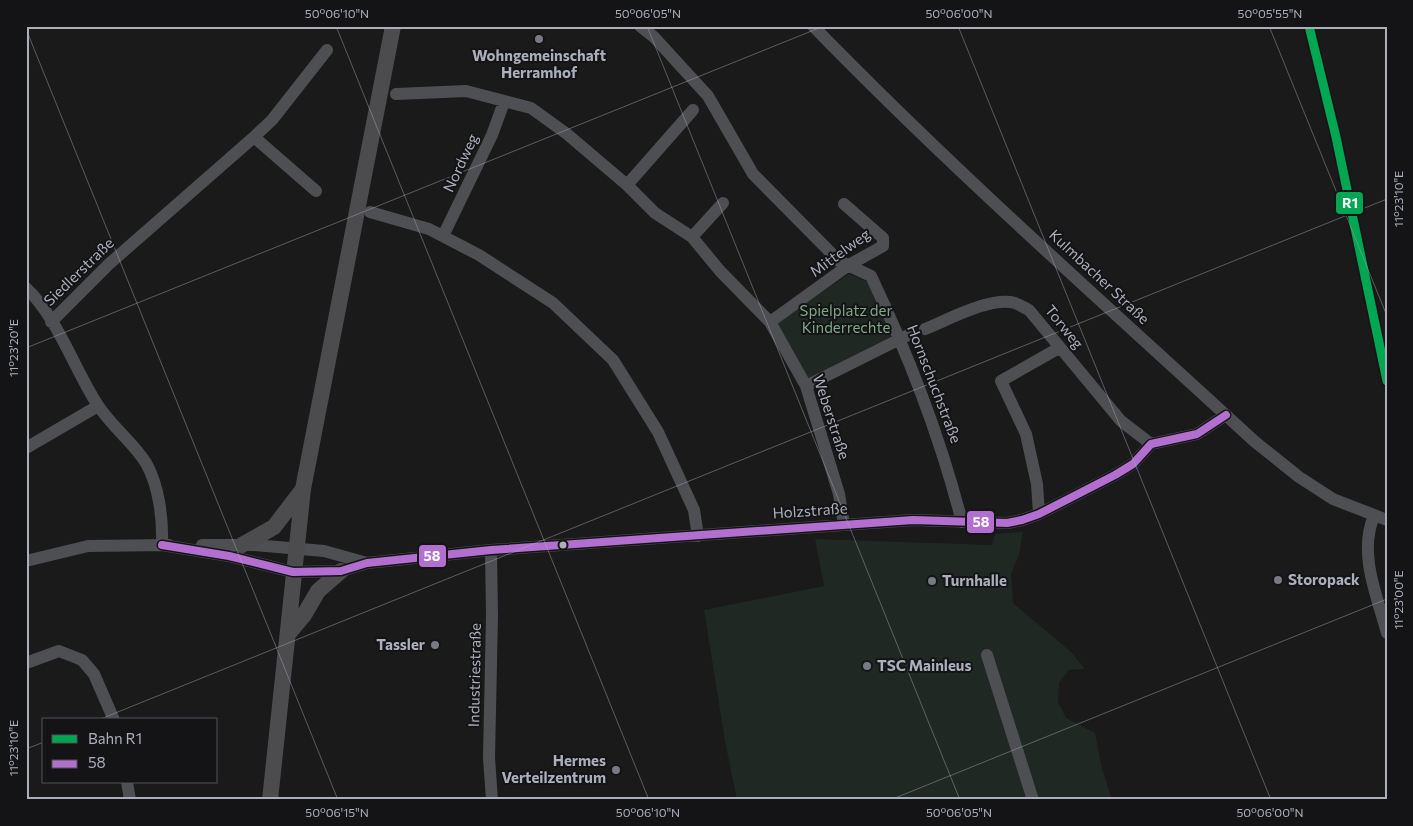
<svg xmlns="http://www.w3.org/2000/svg" width="1413" height="826" font-family="Commissioner,sans-serif">
<style>
.green{fill:#1f2822}
.lines{fill:none;stroke-linecap:round;stroke-linejoin:round}
.minor-tunnel{stroke:#37383a;stroke-width:12;stroke-dasharray:12 6;stroke-linecap:butt}
.minor{stroke:#4e4f53;stroke-width:12}
.major{stroke:#4c4c4f;stroke-width:16}
.bus-1-casing{stroke:#141416;stroke-width:11}
.bus-1{stroke:#b36fd0;stroke-width:8}
.rail-1-casing{stroke:#141416;stroke-width:12}
.rail-1{stroke:#00a651;stroke-width:9}
.ticks{fill:none;stroke:#abaebb;stroke-width:1;stroke-opacity:0.45}
.poi-dot{fill:#787a83;stroke:#141416;stroke-width:2}
.bus-dot{fill:#abaebb;stroke:#141416;stroke-width:2}
.labels{text-anchor:middle;stroke-width:4;stroke-linejoin:round;paint-order:stroke}
.poi-label{font-size:15px;font-weight:bold;fill:#abaebb;stroke:#141416;text-anchor:start}
.street-label{font-size:15px;fill:#abaebb;stroke:#141416}
.park-label{font-size:15px;fill:#81a789;stroke:#141416}
.line-badge{stroke:#141416;stroke-width:2}
.badge-label{font-size:14px;text-anchor:middle;font-weight:bold;fill:#fff}
.neatline{fill:none;stroke:#abaebb;stroke-width:2}
.ticks-label{font-size:12px;text-anchor:middle;fill:#abaebb}
</style>
<rect width="100%" height="100%" fill="#1a1a1a"/>
<path class="green" d="M 849,274 L 868,282 L 894,335 L 808,379 L 776,323 Z
M 1023,532 L 1019,555 L 1011,574 L 1013,603 L 1071,652 L 1085,669 L 1069,670 L 1059,683 L 1058,702 L 1066,718 L 1095,733 L 1102,768 L 1112,800 L 737,800 L 725,741 L 704,610 L 824,586 L 815,539 L 992,545 L 995,534 Z"/>
<g class="lines">
<path class="minor-tunnel" d="M 906,336 L 925,329"/>
<path class="minor" d="M 640,26 L 654,37 L 708,96 L 753,174 L 839,261 L 871,276 C 909,356 940,436 962,522
M 813,26 C 954,171 1105,304 1254,441 L 1299,477 L 1333,499 L 1387,520
M 396,94 L 466,91 L 531,108 L 567,134 L 627,185 L 655,213 L 692,237 L 720,271 L 770,322 L 806,386 L 839,494 L 844,525
M 254,137 L 272,120 L 327,50
M 627,185 L 693,110
M 370,212 L 429,229 L 479,255 L 553,303 L 613,360 L 658,432 L 694,510 L 698,536
M 443,236 L 492,135 L 504,102
M 692,237 L 723,203
M 26,288 C 56,315 75,370 97,404 C 111,426 133,442 146,463 C 159,486 163,519 162,545
M 51,322 L 109,264 L 254,137 L 316,191
M 770,322 L 849,265 L 883,246 L 883,238 L 844,204
M 925,329 C 948,320 991,296 1015,303 C 1020,305 1025,308 1029,310 L 1121,421 L 1151,444
M 806,386 L 906,336
M 26,448 L 98,406
M 1039,514 L 1037,484 L 1026,434 L 1001,381 L 1059,348
M 1374,516 C 1358,553 1377,596 1387,633
M 162,545 L 229,556 L 293,572 L 341,571 L 367,563 L 491,550 L 913,520 L 1007,523 L 1022,520 L 1039,514 L 1115,475 L 1133,464 L 1151,444 L 1197,434 L 1226,415
M 202,545 L 254,545 L 324,551 L 367,563
M 491,550 L 492,615 L 489,758 L 492,800
M 26,561 L 88,546 L 169,545
M 987,655 L 1033,800
M 26,663 L 59,651 L 82,660 L 94,674 L 114,720
M 127,782 L 130,800"/>
<path class="major" d="M 242,545 L 274,527 L 303,489
M 288,634 L 304,615 L 318,591 L 341,571
M 270,800 L 303,489 L 393,26"/>
<g class="bus-1-casing">
<path id="bus-1" d="M 162,545 L 229,556 L 293,572 L 341,571 L 367,563 L 491,550 L 913,520 L 1007,523 L 1022,520 L 1039,514 L 1115,475 L 1133,464 L 1151,444 L 1197,434 L 1226,415"/>
</g>
<use href="#bus-1" class="bus-1"/>
<g class="rail-1-casing">
<path id="rail-1" d="M 1309,26 L 1336,137 L 1387,381"/>
</g>
<use href="#rail-1" class="rail-1"/>
</g>
<path class="ticks" d="M 336,26 L 649,800M 647,26 L 960,800M 958,26 L 1271,800M 1269,26 L 1387,316M 26,29 L 338,800M 26,348 L 824,26M 98,720 L 1387,199M 26,749 L 44,742M 26,799 L 27,800M 890,800 L 1387,599"/>
<g class="poi-dot">
<circle cx="539" cy="39" r="5"/>
<circle cx="1278" cy="580" r="5"/>
<circle cx="932" cy="581" r="5"/>
<circle cx="435" cy="645" r="5"/>
<circle cx="867" cy="666" r="5"/>
<circle cx="616" cy="770" r="5"/>
</g>
<circle class="bus-dot" cx="563" cy="545" r="4.5"/>
<g class="labels">
<g class="poi-label">
<text x="539" y="61" text-anchor="middle">Wohngemeinschaft<tspan x="539" dy="17">Herramhof</tspan></text>
<text x="1288" y="585">Storopack</text>
<text x="942" y="586">Turnhalle</text>
<text x="425" y="650" text-anchor="end">Tassler</text>
<text x="877" y="671">TSC Mainleus</text>
<text x="606" y="766" text-anchor="end">Hermes<tspan x="606" dy="17">Verteilzentrum</tspan></text>
</g>
<g class="street-label">
<text transform="translate(461 163) rotate(-65)" y="5">Nordweg</text>
<text transform="translate(840 253) rotate(-36)" y="5">Mittelweg</text>
<text transform="translate(79 272) rotate(-44)" y="5">Siedlerstraße</text>
<text transform="translate(1099 277) rotate(43)" y="5">Kulmbacher Straße</text>
<text transform="translate(1064 327) rotate(51)" y="5">Torweg</text>
<text transform="translate(934 384) rotate(69)" y="5">Hornschuchstraße</text>
<text transform="translate(831 417) rotate(72)" y="5">Weberstraße</text>
<text transform="translate(810 511) rotate(-4)" y="5">Holzstraße</text>
<text transform="translate(475 675) rotate(-89)" y="5">Industriestraße</text>
</g>
<g class="park-label">
<text x="846" y="316">Spielplatz der<tspan x="846" dy="17">Kinderrechte</tspan></text>
</g>
</g>
<g class="line-badge">
<rect x="1335" y="191" width="29" height="24" rx="5" fill="#00a651"/>
<rect x="966" y="510" width="29" height="24" rx="5" fill="#b36fd0"/>
<rect x="418" y="544" width="29" height="24" rx="5" fill="#b36fd0"/>
</g>
<g class="badge-label">
<text x="1350" y="208">R1</text>
<text x="981" y="527">58</text>
<text x="432" y="561">58</text>
</g>
<rect width="1413" height="826" fill="none" stroke="#141416" stroke-width="55"/>
<rect x="42" y="718" width="175" height="65" fill="#141416" stroke="#505258"/>
<rect x="52" y="735" width="25" height="8" fill="#00a651" stroke="#505258"/>
<text x="88" y="744" font-size="15" fill="#abaebb">Bahn R1</text>
<rect x="52" y="760" width="25" height="8" fill="#b36fd0" stroke="#505258"/>
<text x="88" y="768" font-size="15" fill="#abaebb">58</text>
<rect x="28" y="28" width="1358" height="770" class="neatline"/>
<g class="ticks-label">
<text x="337" y="18">50°06'10"N</text>
<text x="648" y="18">50°06'05"N</text>
<text x="959" y="18">50°06'00"N</text>
<text x="1270" y="18">50°05'55"N</text>
<text transform="translate(1399 199) rotate(-90)" y="4">11°23'10"E</text>
<text transform="translate(14 348) rotate(-90)" y="4">11°23'20"E</text>
<text transform="translate(1399 600) rotate(-90)" y="4">11°23'00"E</text>
<text transform="translate(14 748) rotate(-90)" y="4">11°23'10"E</text>
<text x="337" y="817">50°06'15"N</text>
<text x="648" y="817">50°06'10"N</text>
<text x="959" y="817">50°06'05"N</text>
<text x="1270" y="817">50°06'00"N</text>
</g>
</svg>
